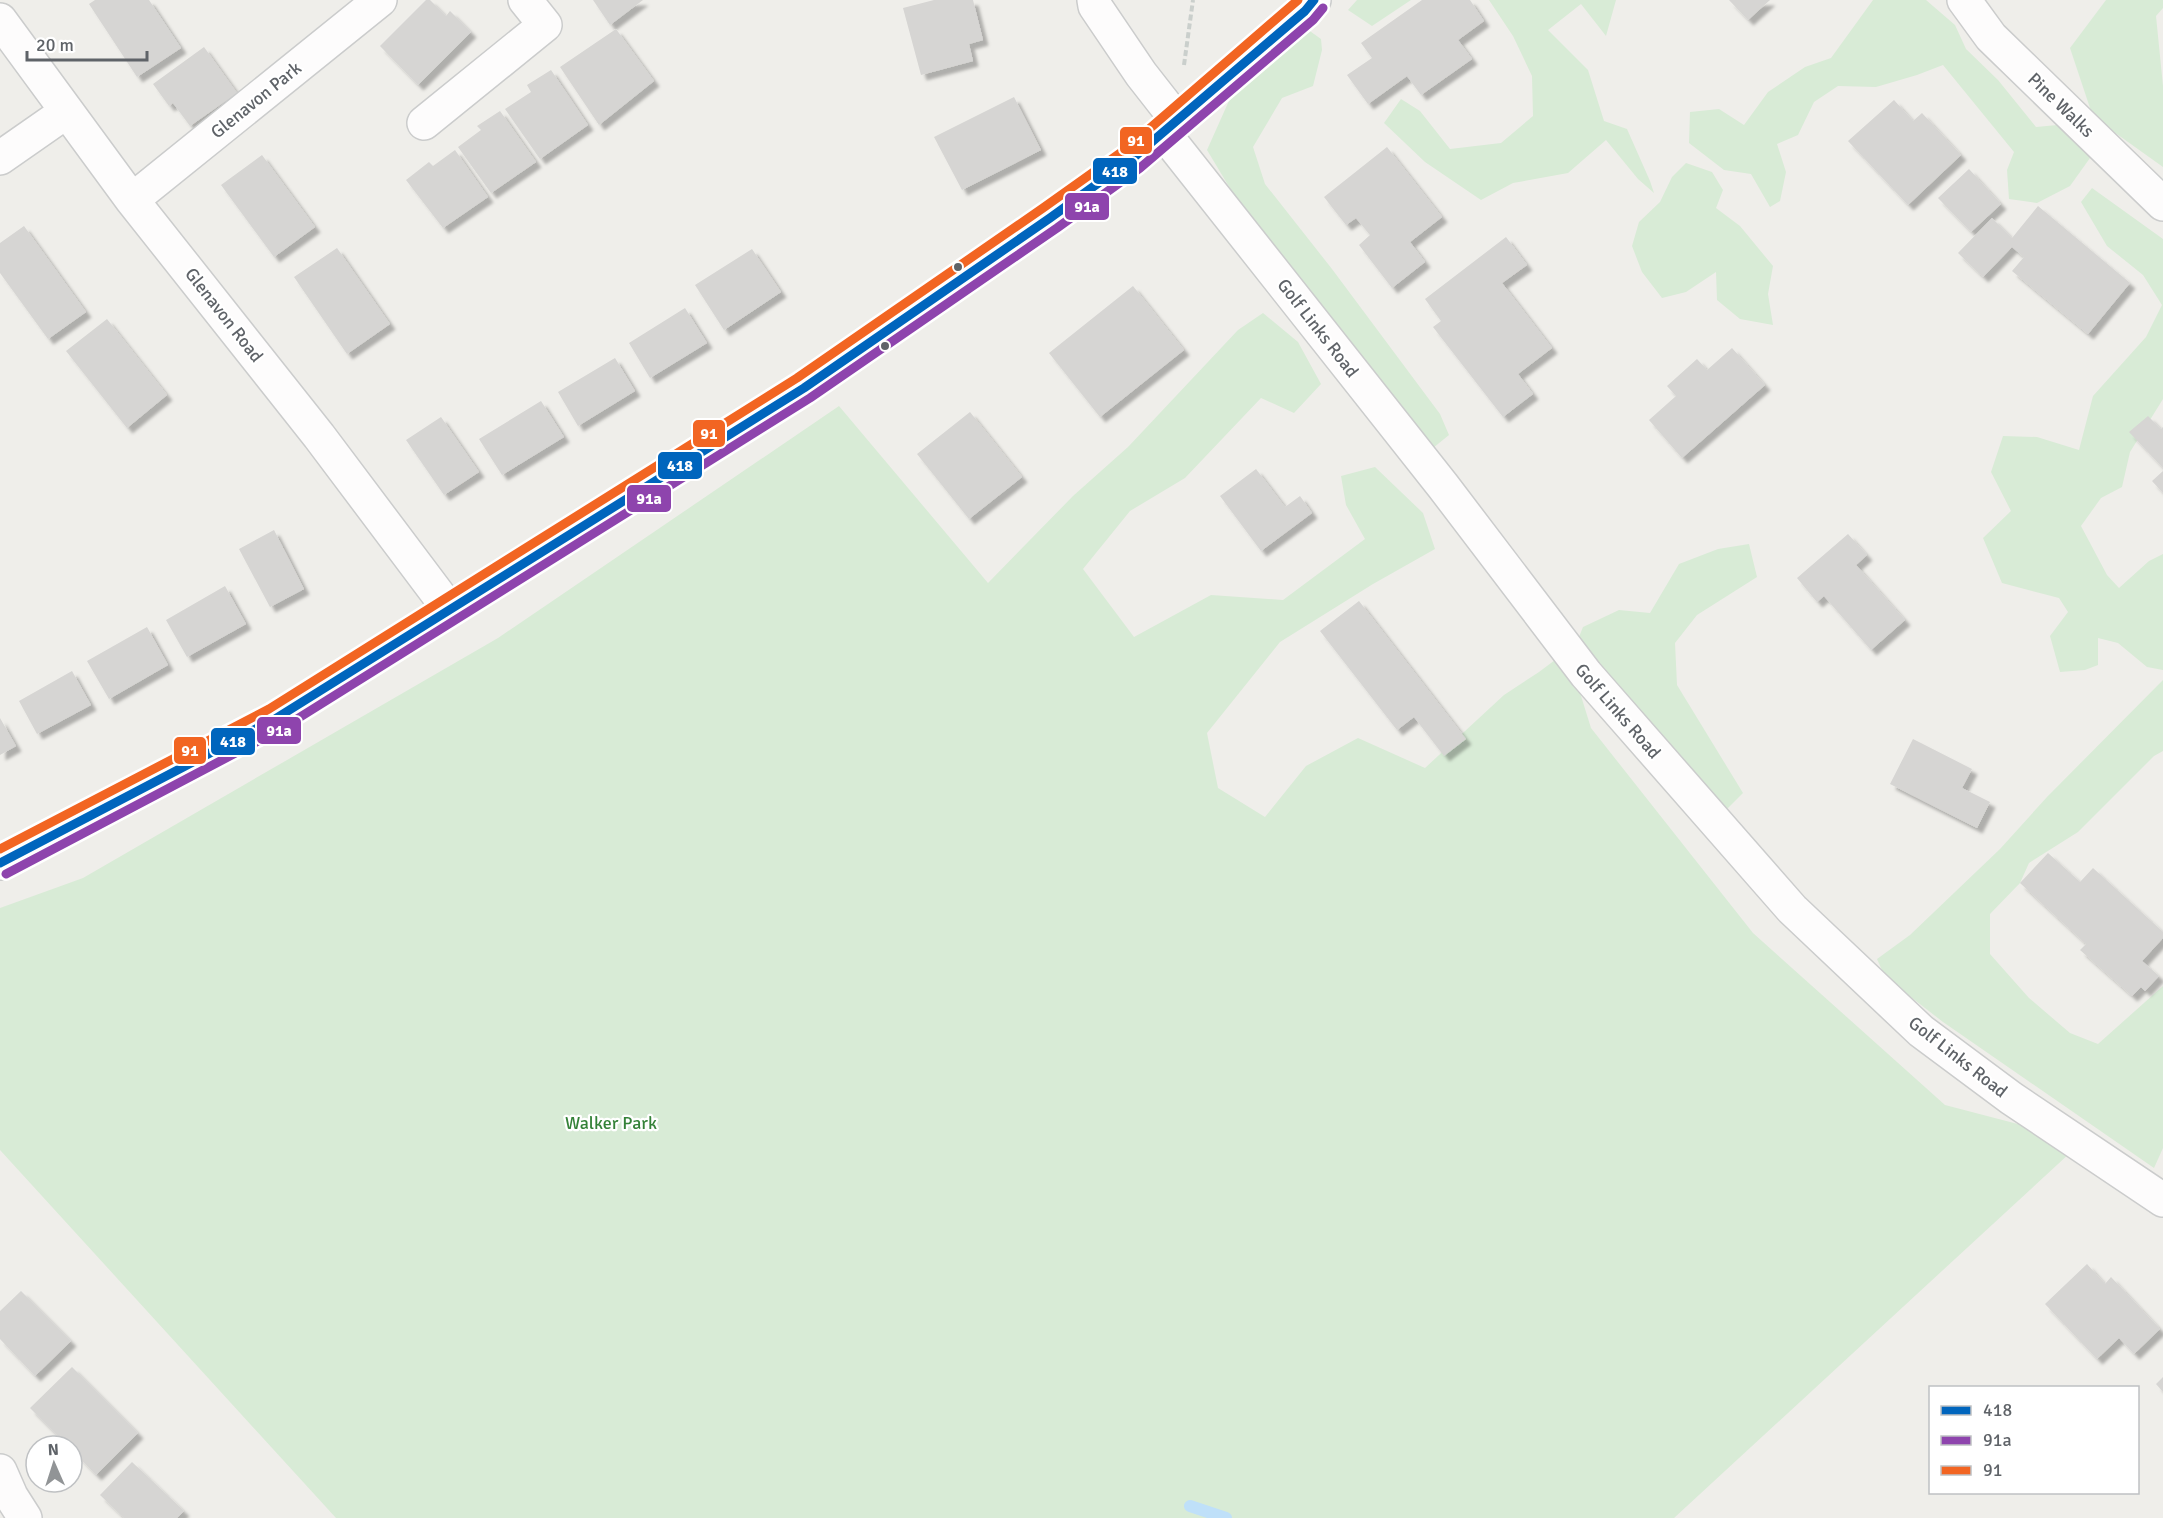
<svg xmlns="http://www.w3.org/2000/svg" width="2163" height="1518" font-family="Signika,sans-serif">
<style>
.green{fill:#d8ebd6}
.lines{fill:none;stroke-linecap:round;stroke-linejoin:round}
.stream{stroke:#bfe0f9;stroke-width:12}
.building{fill:#d6d5d3;filter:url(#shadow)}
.minor-casing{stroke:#cbcccc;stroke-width:36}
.tertiary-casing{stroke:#cbcccc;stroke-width:36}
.path{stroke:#cacfcc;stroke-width:4;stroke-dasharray:6 3;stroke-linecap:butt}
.minor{stroke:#fdfcfc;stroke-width:33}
.tertiary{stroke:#fdfcfc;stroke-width:33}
.bus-1-casing{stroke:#fff;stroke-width:14}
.bus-2-casing{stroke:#fff;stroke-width:14}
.bus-3-casing{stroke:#fff;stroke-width:14}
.bus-1{stroke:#0065bd;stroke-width:9}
.bus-2{stroke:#8e44ad;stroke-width:9}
.bus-3{stroke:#f26522;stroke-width:9}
.bus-dot{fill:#5f6368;stroke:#fff;stroke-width:2}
.labels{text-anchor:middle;stroke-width:4.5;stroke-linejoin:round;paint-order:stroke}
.street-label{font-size:18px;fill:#5f6368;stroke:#fff}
.park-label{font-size:18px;fill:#348238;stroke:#fff}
.line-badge{stroke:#fff;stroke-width:2}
.badge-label{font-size:16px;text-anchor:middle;font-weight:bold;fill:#fff}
</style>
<defs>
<filter id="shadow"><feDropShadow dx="5.5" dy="5.5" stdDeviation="1.5" flood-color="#0004"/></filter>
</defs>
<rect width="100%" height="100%" fill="#efeeea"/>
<path class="green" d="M 1357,0 L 1411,0 L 1372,26 L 1348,10 Z
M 1489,0 L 1616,0 L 1606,36 L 1581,4 L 1548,30 L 1588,70 L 1604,121 L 1627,129 L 1650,181 L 1654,193 L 1638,179 L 1606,140 L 1568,173 L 1513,183 L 1481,200 L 1425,162 L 1384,123 L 1401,99 L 1420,111 L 1450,149 L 1501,143 L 1533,116 L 1532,76 L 1513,36 Z
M 1873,0 L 1926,0 L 1955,25 L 1966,49 L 1998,80 L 2036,127 L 2068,124 L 2090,158 L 2070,186 L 2037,203 L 2009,199 L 2007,170 L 2014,152 L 1943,65 L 1917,75 L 1876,87 L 1838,86 L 1814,102 L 1798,135 L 1777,144 L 1786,172 L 1780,201 L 1770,207 L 1751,174 L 1724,170 L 1689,143 L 1690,112 L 1719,109 L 1744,125 L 1768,92 L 1805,67 L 1831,58 Z
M 2106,0 L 2163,0 L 2163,8 L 2156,16 L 2163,86 L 2163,167 L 2093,117 L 2070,48 Z
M 1307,29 L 1321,39 L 1322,50 L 1313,86 L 1282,98 L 1253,147 L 1265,184 L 1332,269 L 1440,414 L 1449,435 L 1433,448 L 1243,210 L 1207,150 L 1232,94 Z
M 1686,163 L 1712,172 L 1723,190 L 1716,208 L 1740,226 L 1773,266 L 1768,294 L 1773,325 L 1740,319 L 1717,300 L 1716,272 L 1686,292 L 1662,298 L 1642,272 L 1632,246 L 1639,222 L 1660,202 L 1672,177 Z
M 2092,188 L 2163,239 L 2163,399 L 2130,452 L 2122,487 L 2101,498 L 2081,526 L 2107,575 L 2119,588 L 2149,561 L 2163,554 L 2163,670 L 2147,667 L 2118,643 L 2098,638 L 2098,665 L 2085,670 L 2060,672 L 2050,636 L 2068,612 L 2059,598 L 2002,583 L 1983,538 L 2011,511 L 1991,472 L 2003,436 L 2037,437 L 2079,450 L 2093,396 L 2146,337 L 2162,305 L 2143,275 L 2107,246 L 2081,202 Z
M 1263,313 L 1298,342 L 1321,384 L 1294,413 L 1261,398 L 1185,478 L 1130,511 L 1083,569 L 1134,637 L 1211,595 L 1283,600 L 1365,539 L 1346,505 L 1341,476 L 1375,467 L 1423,513 L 1435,549 L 1373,584 L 1280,642 L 1207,733 L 1218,788 L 1265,817 L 1306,766 L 1358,738 L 1425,768 L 1504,695 L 1539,672 L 1567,651 L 1591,728 L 1753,933 L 1945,1105 L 2083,1141 L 1674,1518 L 336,1518 L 0,1150 L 0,908 L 83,878 L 498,638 L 839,406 L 988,583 L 1073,496 L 1128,447 L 1238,330 Z
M 1749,544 L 1757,577 L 1697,615 L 1675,643 L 1677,685 L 1743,793 L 1726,810 L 1577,642 L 1583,627 L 1619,610 L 1650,613 L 1679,564 L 1718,549 Z
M 2163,680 L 2163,751 L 2154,756 L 2078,832 L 2029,863 L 2020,883 L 1990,914 L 1990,954 L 2029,998 L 2070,1033 L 2098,1044 L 2163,986 L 2163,1148 L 2154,1168 L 1943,1022 L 1885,977 L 1877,959 L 1910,935 L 2000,849 L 2047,797 Z"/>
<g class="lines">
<path class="stream" d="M 1190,1506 L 1226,1518"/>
</g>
<path class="building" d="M 95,0 L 149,0 L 181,48 L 137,77 L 89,4 Z
M 426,0 L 430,0 L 446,16 L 450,11 L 471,32 L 418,85 L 380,46 Z
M 593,0 L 643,0 L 610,25 Z
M 934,0 L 973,0 L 983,40 L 969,44 L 973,61 L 921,75 L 903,8 Z
M 1422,0 L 1470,0 L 1484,21 L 1458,40 L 1472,59 L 1421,95 L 1407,76 L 1368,104 L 1347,75 L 1372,58 L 1361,43 Z
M 1729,0 L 1770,0 L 1748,20 Z
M 616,29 L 654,81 L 599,125 L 560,67 Z
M 204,47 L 237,93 L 190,126 L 173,103 L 169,106 L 153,84 Z
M 551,70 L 588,125 L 540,159 L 505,109 L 531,92 L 527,85 Z
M 1014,97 L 1041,150 L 962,190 L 934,137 Z
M 1894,100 L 1913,121 L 1922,113 L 1961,155 L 1908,205 L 1848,141 Z
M 500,111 L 536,162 L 491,193 L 458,147 L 481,130 L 477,126 Z
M 1387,147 L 1442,217 L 1410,242 L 1425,262 L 1392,288 L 1359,245 L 1370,235 L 1356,218 L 1346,225 L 1324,197 Z
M 455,150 L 488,197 L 443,228 L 406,180 L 429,162 L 433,166 Z
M 262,155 L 315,227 L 274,257 L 221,185 Z
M 1969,169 L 2001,204 L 1971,232 L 1938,198 Z
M 2038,206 L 2130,283 L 2088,334 L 2012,271 L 2024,257 L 2012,247 L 1983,277 L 1958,253 L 1992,218 L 2012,238 Z
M 24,226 L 86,312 L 48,339 L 0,273 L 0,243 Z
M 1506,237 L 1527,265 L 1502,283 L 1552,348 L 1518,374 L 1533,394 L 1503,417 L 1433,327 L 1441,321 L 1425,299 Z
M 337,248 L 390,324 L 347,354 L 294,277 Z
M 752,249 L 781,292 L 724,330 L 695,285 Z
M 1133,286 L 1184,350 L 1100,417 L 1049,353 Z
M 685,308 L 707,343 L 650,378 L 629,343 Z
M 107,319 L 167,395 L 127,428 L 66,351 Z
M 1732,348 L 1765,385 L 1682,458 L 1649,420 L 1676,396 L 1667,386 L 1697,359 L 1707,370 Z
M 615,358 L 635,391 L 578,426 L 558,392 Z
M 541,401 L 564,437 L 502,475 L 479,439 Z
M 970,412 L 1022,477 L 969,519 L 917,454 Z
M 2148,416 L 2161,429 L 2163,427 L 2163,468 L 2129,432 Z
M 441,417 L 479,472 L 444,495 L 406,440 Z
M 1256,469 L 1285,507 L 1300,496 L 1312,513 L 1261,551 L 1220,496 Z
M 2163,471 L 2163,493 L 2152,481 Z
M 274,530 L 304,589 L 270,607 L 239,549 Z
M 1848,534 L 1867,555 L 1856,565 L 1905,620 L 1871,650 L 1824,596 L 1817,602 L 1797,578 Z
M 225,586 L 246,624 L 187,657 L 166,620 Z
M 1359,601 L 1466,739 L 1444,756 L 1414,717 L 1397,730 L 1320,631 Z
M 147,627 L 168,665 L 109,699 L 87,661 Z
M 72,671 L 91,705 L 37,734 L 19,701 Z
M 0,718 L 16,746 L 0,755 Z
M 1913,739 L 1972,769 L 1962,788 L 1990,802 L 1977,828 L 1890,784 Z
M 2048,853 L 2080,882 L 2093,868 L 2163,932 L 2163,938 L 2142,961 L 2159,976 L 2145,991 L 2141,987 L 2132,996 L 2080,950 L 2086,944 L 2020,883 Z
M 2087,1264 L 2105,1284 L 2111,1277 L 2160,1329 L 2134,1354 L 2119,1338 L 2097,1359 L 2045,1304 Z
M 21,1291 L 71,1341 L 35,1376 L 0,1339 L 0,1311 Z
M 72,1367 L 138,1433 L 96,1475 L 72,1450 L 72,1446 L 68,1446 L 30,1408 Z
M 2163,1377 L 2163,1392 L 2156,1384 Z
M 132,1462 L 184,1511 L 177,1518 L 124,1518 L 100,1495 Z"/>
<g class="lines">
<g class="minor-casing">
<path id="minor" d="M 1094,0 L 1095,6 L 1141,74 L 1177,120
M 1964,0 L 1991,37 L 2163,204
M 0,20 L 132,200 L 319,436 L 449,609
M 424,123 L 545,25 L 525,0
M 1163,132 L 1443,486 L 1586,674 L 1792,909 L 1921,1031 L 2011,1098 L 2163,1200
M 0,158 L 66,112
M 132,200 L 380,0
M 0,1471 L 11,1496 L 25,1518"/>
</g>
<g class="tertiary-casing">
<path id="tertiary" d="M 0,863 L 275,719 L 804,388 L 1050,218 L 1133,158 L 1305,11 L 1314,0"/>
</g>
<path class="path" d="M 1184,65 L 1193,0"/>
<use href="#minor" class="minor"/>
<use href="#tertiary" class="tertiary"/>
<g class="bus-1-casing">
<path id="bus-1" d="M 0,863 L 275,719 L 804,388 L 1050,218 L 1133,158 L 1305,11 L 1314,0"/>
</g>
<g class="bus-2-casing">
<path id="bus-2" d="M 6,874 L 281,729 L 810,398 L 1057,228 L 1140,168 L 1313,20 L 1323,8"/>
</g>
<g class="bus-3-casing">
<path id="bus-3" d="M 0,849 L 269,709 L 797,378 L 1043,208 L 1126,149 L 1298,0"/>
</g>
<use href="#bus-1" class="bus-1"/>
<use href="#bus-2" class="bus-2"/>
<use href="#bus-3" class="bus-3"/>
</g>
<g class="bus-dot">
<circle cx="958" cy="267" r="5"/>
<circle cx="885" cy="346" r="5"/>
</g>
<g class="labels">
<g class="street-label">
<text transform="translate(256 100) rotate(-39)" y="6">Glenavon Park</text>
<text transform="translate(2061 105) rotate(44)" y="6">Pine Walks</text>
<text transform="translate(224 315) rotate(52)" y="6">Glenavon Road</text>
<text transform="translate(1318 328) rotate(52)" y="6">Golf Links Road</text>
<text transform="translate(1618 711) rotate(49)" y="6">Golf Links Road</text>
<text transform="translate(1958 1057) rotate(38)" y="6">Golf Links Road</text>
</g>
<g class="park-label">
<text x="611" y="1129">Walker Park</text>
</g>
</g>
<g class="line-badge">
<rect x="1119" y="126" width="34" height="29" rx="6" fill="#f26522"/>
<rect x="1092" y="157" width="46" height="28" rx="6" fill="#0065bd"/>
<rect x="1064" y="192" width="46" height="29" rx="6" fill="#8e44ad"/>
<rect x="692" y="419" width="34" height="29" rx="6" fill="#f26522"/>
<rect x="657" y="451" width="46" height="29" rx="6" fill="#0065bd"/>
<rect x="626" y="484" width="46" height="29" rx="6" fill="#8e44ad"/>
<rect x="256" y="716" width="46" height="29" rx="6" fill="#8e44ad"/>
<rect x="210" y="727" width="46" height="29" rx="6" fill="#0065bd"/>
<rect x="173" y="736" width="34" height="29" rx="6" fill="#f26522"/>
</g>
<g class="badge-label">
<text x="1136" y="146">91</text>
<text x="1115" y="177">418</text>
<text x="1087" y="212">91a</text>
<text x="709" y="439">91</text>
<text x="680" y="471">418</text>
<text x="649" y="504">91a</text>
<text x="279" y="736">91a</text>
<text x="233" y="747">418</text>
<text x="190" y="756">91</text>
</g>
<rect x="1929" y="1386" width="210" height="108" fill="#ffffff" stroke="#bfc1c3" stroke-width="1.5"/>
<rect x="1941" y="1406" width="30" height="9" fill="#0065bd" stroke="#bfc1c3" stroke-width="1.5"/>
<text x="1983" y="1416" font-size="18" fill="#5f6368">418</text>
<rect x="1941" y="1436" width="30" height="9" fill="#8e44ad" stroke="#bfc1c3" stroke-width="1.5"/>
<text x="1983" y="1446" font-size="18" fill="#5f6368">91a</text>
<rect x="1941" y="1466" width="30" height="9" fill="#f26522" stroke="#bfc1c3" stroke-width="1.5"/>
<text x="1983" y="1476" font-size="18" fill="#5f6368">91</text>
<g transform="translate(54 1464) rotate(357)"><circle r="28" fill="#ffffff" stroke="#bfc1c3" stroke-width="1.5"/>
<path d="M0-4.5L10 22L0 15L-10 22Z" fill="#919496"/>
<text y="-9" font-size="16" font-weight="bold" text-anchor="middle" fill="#5f6368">N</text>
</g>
<path d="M27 51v9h120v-9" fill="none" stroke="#5f6368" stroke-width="3"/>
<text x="36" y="51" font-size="18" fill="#5f6368" stroke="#ffffff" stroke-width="4.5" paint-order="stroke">20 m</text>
</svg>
